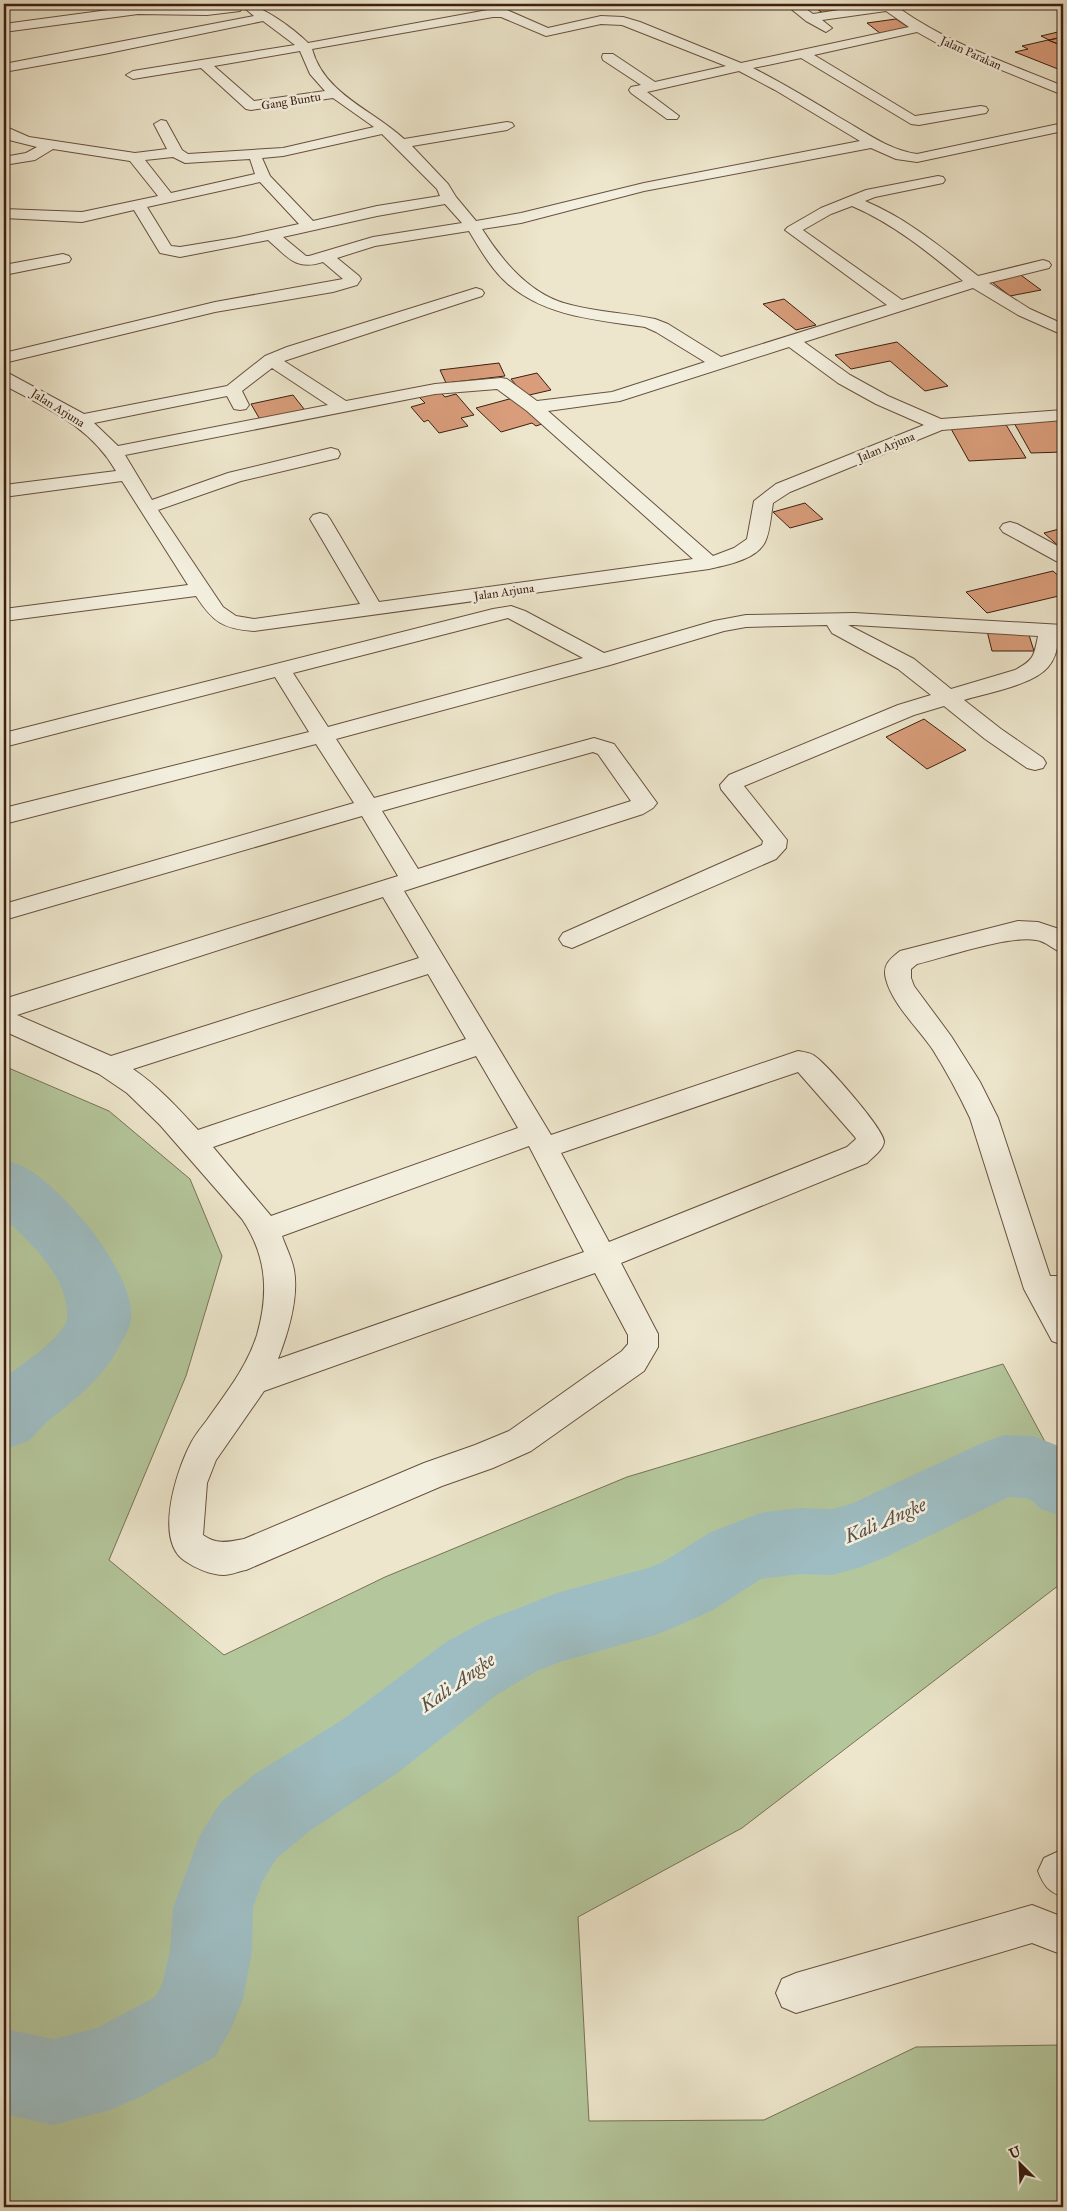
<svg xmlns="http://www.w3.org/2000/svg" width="1067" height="2211" font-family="'IM FELL Great Primer',serif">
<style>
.green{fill:#b4c69b;stroke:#787256}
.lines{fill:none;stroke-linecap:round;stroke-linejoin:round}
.river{fill:#9ebdc2;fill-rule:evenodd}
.building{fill:#d99d7b;stroke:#3c1f10}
.minor-casing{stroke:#68513f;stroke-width:2}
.minor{fill:#f3efde;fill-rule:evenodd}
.labels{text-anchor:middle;stroke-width:5;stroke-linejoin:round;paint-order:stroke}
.far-street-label{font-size:12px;fill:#3c1f10;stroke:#f3efde}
.near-water-label{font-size:19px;font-style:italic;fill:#594e45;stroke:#f3efde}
</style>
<rect width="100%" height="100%" fill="#ede6cc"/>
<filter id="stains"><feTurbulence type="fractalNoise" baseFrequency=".004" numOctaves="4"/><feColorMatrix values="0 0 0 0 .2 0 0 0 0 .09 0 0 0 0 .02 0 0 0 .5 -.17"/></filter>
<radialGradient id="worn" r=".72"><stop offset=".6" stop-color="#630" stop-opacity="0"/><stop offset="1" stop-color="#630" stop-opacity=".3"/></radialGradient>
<path class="green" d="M 4,1066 L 109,1111 L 190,1179 L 222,1256 L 186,1376 L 109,1560 L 224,1655 L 385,1577 L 627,1477 L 1003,1364 L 1063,1475 L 1063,1582 L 742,1828 L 578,1917 L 589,2121 L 764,2120 L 916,2047 L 1063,2045 L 1063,2207 L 4,2207 Z"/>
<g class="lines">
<path class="river" d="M 4,1160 C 11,1162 19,1164 26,1168 C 64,1189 136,1274 131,1320 C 130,1327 126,1335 122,1341 C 105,1377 78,1397 48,1421 C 41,1427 33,1438 26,1442 C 19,1445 11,1447 4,1450 L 4,1378 C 21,1365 57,1342 66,1322 C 68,1319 67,1314 67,1311 C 65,1274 29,1241 4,1218 Z
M 1004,1435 L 1034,1436 L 1063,1448 L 1063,1517 L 1039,1508 L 1034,1502 L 1026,1498 L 1009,1497 L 886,1557 L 861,1567 L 832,1575 L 799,1574 L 761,1579 L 713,1610 L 680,1625 L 655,1635 L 560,1662 L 537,1671 L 498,1694 L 396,1774 L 311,1830 L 276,1859 L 262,1882 L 253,1908 L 252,1951 L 243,1999 L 231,2029 L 215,2057 L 140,2097 L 110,2110 L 53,2125 L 4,2114 L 4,2027 L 14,2031 L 53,2039 L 97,2028 L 155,1997 L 162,1985 L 170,1951 L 173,1908 L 200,1835 L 220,1803 L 255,1774 L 342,1720 L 446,1642 L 487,1620 L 560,1592 L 648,1568 L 663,1562 L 709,1533 L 760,1513 L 799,1508 L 832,1509 L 851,1504 L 980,1444 Z"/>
</g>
<path class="building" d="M 808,4 L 830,4 L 834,6 L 816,9 Z
M 864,4 L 870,8 L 852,10 L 844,5 Z
M 835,7 L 842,12 L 824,14 L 817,9 Z
M 896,19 L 908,27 L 881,34 L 867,23 Z
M 1062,31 L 1063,37 L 1049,40 L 1041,36 Z
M 1063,37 L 1063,46 L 1048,40 L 1049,40 Z
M 1048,40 L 1063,46 L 1063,71 L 1015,52 L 1028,49 L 1022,46 Z
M 1018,273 L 1041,290 L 1010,296 L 988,279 Z
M 784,299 L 816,325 L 796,330 L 763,304 Z
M 897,342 L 948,386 L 925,391 L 890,361 L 851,369 L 835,355 Z
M 499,363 L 505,376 L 446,383 L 440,370 Z
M 537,373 L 551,390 L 525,396 L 511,379 Z
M 439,391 L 445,397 L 456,394 L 474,415 L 461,418 L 468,426 L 439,433 L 428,420 L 424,422 L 411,407 L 425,403 L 418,396 Z
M 293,395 L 308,414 L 262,423 L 251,404 Z
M 513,398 L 542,424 L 536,426 L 532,423 L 501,432 L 476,408 Z
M 1063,419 L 1063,452 L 1031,453 L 1013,421 Z
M 1005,423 L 1026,458 L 969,461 L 950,427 Z
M 805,503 L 823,519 L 790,528 L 773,512 Z
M 1063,528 L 1063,550 L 1044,533 Z
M 1053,571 L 1063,580 L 1063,595 L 987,613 L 966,592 Z
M 987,631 L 1028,632 L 1034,651 L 992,651 Z
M 924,719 L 966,750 L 927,769 L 886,737 Z"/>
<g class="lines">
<g class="minor-casing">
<path id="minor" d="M 236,4 L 242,8 L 240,11 L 207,15 L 138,14 L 4,32 L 4,24 L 138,6 L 207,7 Z
M 243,4 C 261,4 295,30 308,43 L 493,9 L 507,10 L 548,28 L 601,16 L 623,17 L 640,22 L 741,63 L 909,27 L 886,11 L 822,20 L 832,28 L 826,32 L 806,21 L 785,4 L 799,4 L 813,14 L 878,4 L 908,4 L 907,8 L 900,9 C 950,44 1007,63 1063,86 L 1063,95 L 942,46 L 917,32 L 814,55 L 915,116 L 981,106 L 986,107 L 988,110 L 986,113 L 919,125 L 911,124 L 801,58 L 753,68 C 782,83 809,99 837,116 C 862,130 888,150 917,154 L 1063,123 L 1063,131 L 917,162 L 896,159 L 871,148 L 644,191 L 521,223 L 482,229 C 503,262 531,296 571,305 C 598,312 627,313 655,319 L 668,324 L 721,357 L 887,305 L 785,230 L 788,227 L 821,208 L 866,190 L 938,176 L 943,177 L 945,180 L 943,183 L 875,197 L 865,201 C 908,219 942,248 978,276 L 1043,260 L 1049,262 L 1051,265 L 1049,268 L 989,283 L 1030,309 L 1063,324 L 1063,335 L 1018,315 L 973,288 L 804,342 L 850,375 L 888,396 L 941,419 L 1063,410 L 1063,420 L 942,430 L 790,492 L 773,503 C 771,515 770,532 765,542 C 756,560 726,565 709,569 L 254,631 C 223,629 213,622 196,596 L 4,621 L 4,609 L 188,585 L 122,481 L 4,497 L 4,485 L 116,471 C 90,426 48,409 4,385 L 4,373 L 10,374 L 84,414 L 227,386 L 265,356 L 287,347 L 476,288 L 482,290 L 484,293 L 482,296 L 284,361 L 346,401 L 435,384 L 501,378 L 507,379 L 537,401 L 612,392 L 705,362 L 656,332 L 645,327 C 598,320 546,317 508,284 C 491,269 480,249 469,231 L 375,246 L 337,258 L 359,276 L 361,279 L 357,285 L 333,292 L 215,312 L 4,363 L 4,353 L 215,302 L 343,279 L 323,262 C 295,271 288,257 268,240 L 180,257 L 160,253 L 134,210 L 82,222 L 4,218 L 4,209 L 82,212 L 158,196 L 130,161 L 53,149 L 35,160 L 4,165 L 4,157 L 26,153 L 37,147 L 9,140 L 4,136 L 4,126 L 29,137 L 135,153 L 167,149 L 154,124 L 161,120 L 166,121 L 182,150 L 188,154 L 283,148 L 374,127 L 333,98 L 251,110 L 246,109 L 201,68 L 133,79 L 126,75 L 133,71 L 295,45 L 263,21 L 104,54 L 4,72 L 4,64 L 254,16 L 242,6 ZM 493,17 L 501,17 L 546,36 L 601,24 L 622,25 L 726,66 L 655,82 L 613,54 L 603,54 L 602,57 L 603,60 L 641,85 L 631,87 L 629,90 L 631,93 L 667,119 L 677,119 L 679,116 L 647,92 L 739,71 L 775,90 L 860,141 L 644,183 L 521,213 L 476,221 L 456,197 L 448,184 L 412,146 L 507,130 L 514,126 L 512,123 L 507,122 L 404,139 C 373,110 324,94 312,49 ZM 300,51 L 310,74 L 325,91 L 254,101 L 214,66 ZM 382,134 L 437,189 L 440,196 L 377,206 L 313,221 L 270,176 L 262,158 L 283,156 ZM 173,157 L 185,163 L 250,159 L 255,174 L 171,193 L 145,160 ZM 260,182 L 299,224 L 235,238 L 180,247 L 171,246 L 147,207 ZM 445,204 L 462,223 L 373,237 L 309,256 L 306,256 L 283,237 L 377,216 ZM 852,206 C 894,224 928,252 963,281 L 902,300 L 803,230 L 831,214 ZM 789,347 L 838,383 L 876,404 L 924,425 L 776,484 L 754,501 L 747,539 L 734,548 L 713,556 L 548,411 L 620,401 ZM 272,368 L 328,405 L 118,446 L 94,423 L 227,396 L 234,409 L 240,410 L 246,409 L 249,405 L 242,391 ZM 497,389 L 527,411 L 693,559 L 379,602 L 330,519 L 327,515 L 320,513 L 313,515 L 310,519 L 360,604 L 254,619 L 236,616 L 223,607 L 158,510 L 241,481 L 338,458 L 340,454 L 338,450 L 331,448 L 228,473 L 152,500 L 125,455 L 435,394 Z
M 63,254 L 69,256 L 71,259 L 69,262 L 4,275 L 4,265 Z
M 1010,522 L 1017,524 L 1063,549 L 1063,563 L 1056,561 L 1003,532 L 1000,528 L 1003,524 Z
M 511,606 L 525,611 L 604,653 L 714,621 L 746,615 L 854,613 L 1063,625 L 1063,637 L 1059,637 C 1057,648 1056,658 1048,667 C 1033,685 987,693 964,700 L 1001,729 L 1043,758 L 1046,763 L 1043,768 L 1035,770 L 1027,768 L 985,739 L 944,706 L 914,715 L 744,786 L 787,840 L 786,848 L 776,859 L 572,948 L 563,945 L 559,939 L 563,933 L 762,845 L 763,841 L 721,789 L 720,785 L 729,775 L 898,705 L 931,695 L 898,669 L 832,633 L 827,625 L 746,627 L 724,631 L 610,665 L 336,739 L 374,798 L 594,738 L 614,744 L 657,803 L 653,808 L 643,814 L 404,891 L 551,1135 L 798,1051 C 804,1052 812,1053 816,1057 C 828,1066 885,1130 884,1142 C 883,1150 873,1157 867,1163 L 621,1263 L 658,1334 L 658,1347 L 644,1371 L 531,1451 L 493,1468 L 442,1486 L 246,1570 C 239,1571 231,1575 224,1575 C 211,1575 195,1568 185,1561 C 154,1541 176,1472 190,1445 C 194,1436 201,1428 207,1420 C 226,1393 247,1367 257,1335 C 269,1293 267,1256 242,1219 L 160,1125 L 127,1093 L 99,1074 L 4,1031 L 4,999 L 398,876 L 362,816 L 4,920 L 4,904 L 354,803 L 316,744 L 4,824 L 4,808 L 309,732 L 275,677 L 4,747 L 4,733 L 493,609 ZM 508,618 L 583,658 L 328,727 L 293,673 ZM 848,625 L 854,625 L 1038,636 C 1034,656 1034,660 1015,670 L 951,689 L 914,659 ZM 593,752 L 598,754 L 631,801 L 418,869 L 382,811 ZM 383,897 L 419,958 L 111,1056 L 17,1015 ZM 428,974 L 466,1039 L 198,1130 C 178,1108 158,1086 133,1069 ZM 476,1056 L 518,1128 L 271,1216 L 213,1147 ZM 798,1072 L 855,1137 L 856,1139 L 847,1147 L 609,1242 L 561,1153 ZM 529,1146 L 584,1252 L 278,1359 C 288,1333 299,1298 294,1270 C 292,1259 286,1247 282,1236 ZM 595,1273 L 628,1335 L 628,1344 L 622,1351 L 509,1431 L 475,1445 L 424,1463 L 244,1539 C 228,1542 217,1545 203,1535 L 207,1483 L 216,1460 L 264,1391 Z
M 1018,921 L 1038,922 L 1062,930 L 1063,953 C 1053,950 1046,941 1036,940 C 1008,935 946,957 917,964 L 911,969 L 911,978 L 914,986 L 951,1036 L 980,1082 L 998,1118 L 1050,1276 L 1063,1276 L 1063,1300 L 1061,1301 L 1063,1304 L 1063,1345 L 1052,1341 L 1024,1289 L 970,1118 C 959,1095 947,1072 933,1050 C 919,1029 892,1004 886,979 C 882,965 890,959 900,951 Z
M 1057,1852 L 1063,1855 L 1063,1897 C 1048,1891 1044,1886 1038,1871 L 1044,1858 Z
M 1032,1905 L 1063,1917 L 1063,1955 L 1032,1943 L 796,2013 L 782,2007 L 776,1993 L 782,1979 L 796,1973 Z"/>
</g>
<use href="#minor" class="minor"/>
</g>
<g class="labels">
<g class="far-street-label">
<text transform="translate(971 53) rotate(24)" y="4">Jalan Parakan</text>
<text transform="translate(291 101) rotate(-9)" y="4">Gang Buntu</text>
<text transform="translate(58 408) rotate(32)" y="4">Jalan Arjuna</text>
<text transform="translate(886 447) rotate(-22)" y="4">Jalan Arjuna</text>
<text transform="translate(504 592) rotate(-8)" y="4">Jalan Arjuna</text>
</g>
<g class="near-water-label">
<text transform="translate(885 1520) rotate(-23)" y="7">Kali Angke</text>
<text transform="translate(457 1682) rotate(-35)" y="7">Kali Angke</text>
</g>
</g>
<rect width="1067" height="2211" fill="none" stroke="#ede6cc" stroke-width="20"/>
<rect x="5" y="5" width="1057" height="2201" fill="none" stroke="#3c1f10" stroke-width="2.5"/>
<rect x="10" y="10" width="1047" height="2191" fill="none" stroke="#3c1f10"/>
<g transform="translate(1020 2164) rotate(336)" stroke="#f3efde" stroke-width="4" paint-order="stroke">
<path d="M0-4L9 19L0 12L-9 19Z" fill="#3c1f10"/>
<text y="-8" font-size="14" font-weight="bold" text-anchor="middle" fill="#3c1f10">U</text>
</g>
<rect width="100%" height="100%" filter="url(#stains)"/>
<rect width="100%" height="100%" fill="url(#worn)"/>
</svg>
